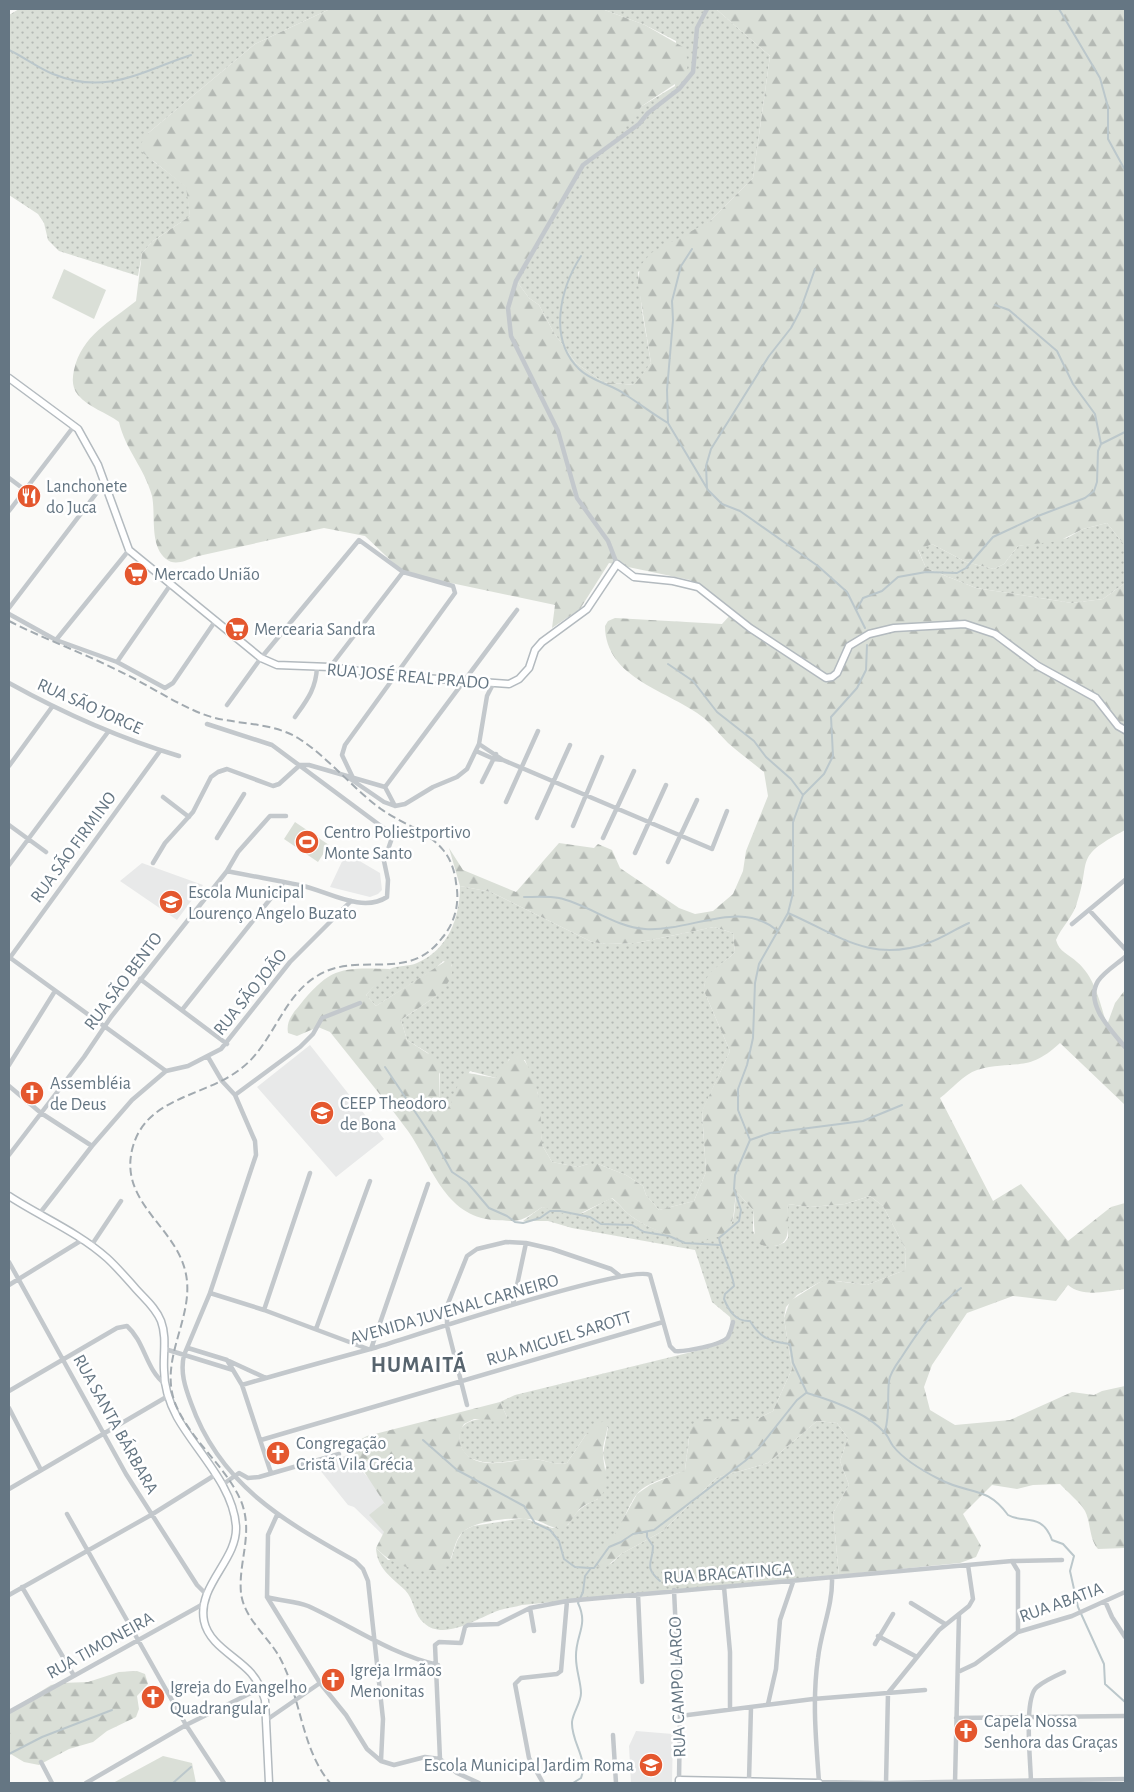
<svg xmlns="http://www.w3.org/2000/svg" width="1134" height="1792" font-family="'Alegreya Sans',sans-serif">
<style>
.built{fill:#e8e9e9}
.grass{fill:url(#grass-dots)}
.forest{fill:url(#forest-firs)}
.green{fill:#dadfd7}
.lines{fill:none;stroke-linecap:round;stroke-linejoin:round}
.stream{stroke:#bbc7cb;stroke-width:2}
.secondary-casing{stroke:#b3babf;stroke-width:9}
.street{stroke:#c3c8cc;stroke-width:4.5}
.secondary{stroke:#fff;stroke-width:6}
.rail{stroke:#a2aab0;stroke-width:2;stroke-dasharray:8 4;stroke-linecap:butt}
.labels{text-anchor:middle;stroke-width:5;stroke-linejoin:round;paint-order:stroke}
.poi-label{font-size:18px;fill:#657683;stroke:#fff;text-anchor:start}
.street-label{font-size:18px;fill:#657683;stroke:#fff}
.district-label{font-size:22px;font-weight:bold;letter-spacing:1px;fill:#57646e;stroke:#fff}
</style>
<defs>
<pattern id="grass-dots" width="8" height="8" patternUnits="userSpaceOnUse" patternTransform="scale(1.25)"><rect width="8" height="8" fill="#dadfd7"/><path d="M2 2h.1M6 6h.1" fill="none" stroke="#b4b9b4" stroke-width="1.8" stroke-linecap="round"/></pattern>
<pattern id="forest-firs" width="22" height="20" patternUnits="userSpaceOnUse" patternTransform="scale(1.25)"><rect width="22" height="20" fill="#dadfd7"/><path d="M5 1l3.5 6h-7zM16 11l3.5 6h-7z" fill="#b4b9b4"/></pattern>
</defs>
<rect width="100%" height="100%" fill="#fafaf8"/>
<path class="built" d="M 346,853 L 380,873 L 382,890 L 378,894 L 370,897 L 330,887 Z
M 142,863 L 203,885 L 177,920 L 120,881 Z
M 310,1045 L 384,1139 L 336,1177 L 257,1087 Z
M 348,1455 L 404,1518 L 384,1536 L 354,1507 L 348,1505 L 315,1464 Z
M 636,1731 L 673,1734 L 672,1783 L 631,1783 L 629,1746 Z"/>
<path class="grass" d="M 19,9 L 330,9 L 255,44 L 147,134 L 153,161 L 187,187 L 190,216 L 153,241 L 142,253 L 138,276 L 59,251 L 48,240 L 44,223 L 38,214 L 9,195 L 9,15 Z
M 602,9 L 716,9 L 770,56 L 753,178 L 710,221 L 638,272 L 642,311 L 651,363 L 635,385 L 603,382 L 576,363 L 554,333 L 539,305 L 529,298 L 515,279 L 582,167 L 642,106 L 675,86 L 676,41 L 645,25 Z
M 1107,523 L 1125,546 L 1125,583 L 1103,599 L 1072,603 L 976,588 L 926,568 L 918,549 L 932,544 L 966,562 L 994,569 L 1004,564 L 1018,546 L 1067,538 L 1083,529 Z
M 460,886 L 491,892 L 592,942 L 606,944 L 636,943 L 714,927 L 733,933 L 735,952 C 724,964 703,973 704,991 L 730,1051 L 702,1112 L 706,1172 L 694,1201 L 659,1210 L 646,1195 L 643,1186 L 626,1175 L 598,1164 L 588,1164 L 578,1167 L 552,1162 L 542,1145 L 538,1094 L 525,1060 L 509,1059 L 505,1069 L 496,1078 L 470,1071 L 450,1106 L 440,1108 L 440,1074 L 428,1053 L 407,1040 L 401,1020 C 422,1005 451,992 452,965 L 443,961 L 436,968 L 376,1006 L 366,995 C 373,988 381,974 390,969 C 397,965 409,967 417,963 C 448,950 460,918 460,886 Z
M 737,1192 L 753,1210 L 753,1231 L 761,1245 L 776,1246 L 784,1243 L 788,1238 L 788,1204 L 810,1207 L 845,1204 L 870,1196 L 883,1206 L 906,1250 L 905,1270 L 867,1285 L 838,1281 L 820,1282 L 797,1295 L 786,1307 L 784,1318 L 792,1369 L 773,1411 L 757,1419 L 702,1419 L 689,1437 L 685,1470 C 673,1476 652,1481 642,1489 C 630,1498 625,1520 616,1533 C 608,1545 597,1548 596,1564 L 600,1568 L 612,1563 L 621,1554 L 663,1531 L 716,1478 L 768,1463 L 817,1421 L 837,1423 L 848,1438 L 840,1461 L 849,1485 L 833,1513 L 839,1575 L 522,1605 C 515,1607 507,1608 500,1610 C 479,1617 444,1642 424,1623 C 414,1615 414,1599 405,1590 C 391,1577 377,1568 376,1548 L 388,1560 L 451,1559 L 457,1541 L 463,1531 L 473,1526 L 524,1518 L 552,1528 L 568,1525 C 576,1511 583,1505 598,1499 L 606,1467 L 603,1454 L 608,1427 L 587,1433 L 567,1463 C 554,1466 543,1458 530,1459 C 511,1460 494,1466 476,1460 C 468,1458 462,1451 460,1444 C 453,1415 488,1419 507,1417 L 500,1402 L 515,1395 L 704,1349 L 728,1336 L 731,1324 L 730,1317 L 712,1302 L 695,1250 L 572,1228 L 548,1221 L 523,1221 L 542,1207 L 583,1213 L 611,1198 C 619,1203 624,1211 631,1216 C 654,1233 715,1256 732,1222 C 736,1214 734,1201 737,1192 Z"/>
<path class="forest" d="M 330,9 L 602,9 L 645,25 L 683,47 L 688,61 L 687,69 L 681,80 L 642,106 L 616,136 L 582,167 L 515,279 L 529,298 L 539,305 L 554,333 L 576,363 L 603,382 L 634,385 L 651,363 L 638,283 L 640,266 L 651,253 L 710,221 L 753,178 L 770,56 L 716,9 L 1125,9 L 1125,546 L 1107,523 L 1083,529 L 1059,541 L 1018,546 L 1004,564 L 994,569 L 966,562 L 932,544 L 918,550 L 926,568 L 976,588 L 1072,603 L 1103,599 L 1125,583 L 1125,830 C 1071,859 1093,858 1076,906 C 1071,919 1061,928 1056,940 C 1059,952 1069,954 1077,962 C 1095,977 1100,1003 1107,1025 L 1115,1003 L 1125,990 L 1125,1105 L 1060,1043 C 1027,1074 1014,1059 977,1070 C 964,1074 951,1090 940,1098 L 993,1201 L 1021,1184 L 1068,1241 L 1111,1207 L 1125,1203 L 1125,1289 C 1107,1291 1083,1298 1068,1285 L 1056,1301 L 1013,1296 L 967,1313 L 932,1365 L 924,1387 L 930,1410 L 955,1425 L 1010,1420 L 1072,1392 L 1094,1395 L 1102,1391 L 1125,1386 L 1125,1548 L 1098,1549 C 1089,1539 1091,1523 1085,1511 C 1079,1501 1068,1493 1060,1484 L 1033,1485 L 1017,1489 L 992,1485 L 963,1514 L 981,1546 L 976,1557 L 960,1563 L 839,1575 L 833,1513 L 849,1485 L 840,1461 L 848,1438 L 837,1423 L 817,1421 L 768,1463 L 716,1478 L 663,1531 L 621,1554 L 605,1568 L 600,1568 L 596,1564 L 596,1556 L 600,1549 L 615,1534 L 637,1494 L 650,1485 L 685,1470 L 690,1431 L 693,1424 L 702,1419 L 757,1419 L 773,1411 L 792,1369 L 784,1318 L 790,1301 L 820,1282 L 828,1280 L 867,1285 L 905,1270 L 906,1250 L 883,1206 L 870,1196 L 845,1204 L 810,1207 L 788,1204 C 787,1227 795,1252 761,1245 L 755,1239 L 753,1210 L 737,1192 C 733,1204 736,1220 728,1229 C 706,1255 653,1232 631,1216 C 624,1211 619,1203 612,1198 L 577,1215 L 565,1214 L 542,1207 C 521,1222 520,1222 494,1220 C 444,1216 432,1165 408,1131 C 383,1097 356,1065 330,1032 L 318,1027 L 297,1036 L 288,1033 C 286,1022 292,1014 299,1006 C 331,966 342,968 390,969 L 366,995 L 376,1006 L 449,959 C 465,985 418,1007 401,1020 L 407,1040 L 435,1058 L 439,1065 L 440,1108 L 450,1106 C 467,1066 453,1071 496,1078 L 514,1053 L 520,1054 L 529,1068 L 535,1083 L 540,1102 L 542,1145 L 552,1162 L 578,1167 L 588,1164 L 598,1164 L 626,1175 L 643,1186 L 646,1195 L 659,1210 L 694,1201 L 706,1172 L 702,1111 L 730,1051 L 704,991 C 703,971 723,965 735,952 L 733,933 L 714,927 L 636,943 L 606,944 L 592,942 L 491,892 L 460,886 L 449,848 L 463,870 L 516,892 L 559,843 L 594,848 L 598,844 L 612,850 L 620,868 L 679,908 L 695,914 L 713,911 L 733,894 L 743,871 L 746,851 L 768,796 L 764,772 C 752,762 739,753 728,743 C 720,735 713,726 704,718 C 670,691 605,679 605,626 L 608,621 L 615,618 L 722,624 L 733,612 L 690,580 L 609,563 L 580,609 L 552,628 L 555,605 L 404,573 L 365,536 L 324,528 L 194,557 C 186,561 174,566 166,559 C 149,545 156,515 152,496 C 145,469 125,449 119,422 C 106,412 89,408 78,395 C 72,388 72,379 74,370 C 82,335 110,322 136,301 L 142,253 L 153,241 L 190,216 L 186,187 L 142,152 L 140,145 L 147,134 L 255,44 Z
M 500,1402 L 507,1417 L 505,1420 L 474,1419 L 464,1424 C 459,1432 457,1441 463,1450 C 477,1471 508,1461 529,1459 C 543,1458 554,1466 567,1463 L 587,1433 L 603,1421 L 607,1422 C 609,1432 602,1443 603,1453 C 603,1468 612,1486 599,1498 C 594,1502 587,1503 582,1507 C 575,1513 572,1522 564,1528 C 553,1530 546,1523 535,1520 C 519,1516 477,1520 464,1531 C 451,1541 456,1563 440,1570 C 412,1570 396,1568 376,1548 L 384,1532 L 396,1521 L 354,1456 L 352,1444 L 367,1436 Z
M 137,1671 L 145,1674 L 148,1684 L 137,1696 L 139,1709 L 136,1717 L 107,1731 L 93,1742 L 69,1749 L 39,1765 L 24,1762 L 9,1753 L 9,1711 L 51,1685 L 61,1683 L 88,1682 L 119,1672 Z"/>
<path class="green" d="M 64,269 L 106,290 L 94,319 L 52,298 Z
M 295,822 L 329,845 L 318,862 L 284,839 Z
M 384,1503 L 399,1521 L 385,1533 L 369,1515 Z
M 163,1756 L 192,1763 L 196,1783 L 113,1783 Z"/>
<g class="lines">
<path class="stream" d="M 1059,9 L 1100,78 L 1108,107 L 1108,139 L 1125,170
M 9,50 C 24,57 38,68 53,74 C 107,96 142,71 191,55
M 692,249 L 681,266 L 672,301 L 673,320 L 667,390 L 668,423 L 708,490 L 722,504 L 740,511 L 818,566 L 847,592 L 865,628
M 581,256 C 560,289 548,339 579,369 C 592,382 612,384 626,395 C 640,404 653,414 668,423
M 995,305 L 1009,310 L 1057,351 L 1073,384 L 1095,414 L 1101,444
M 707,489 L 706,466 L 711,449 L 769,356 L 791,328 L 800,311 L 815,269
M 857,609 L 863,598 L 882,591 L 898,577 L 926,572 L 957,573 L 966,568 L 993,537 L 1038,516 L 1085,498 L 1094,491 L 1097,482 L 1098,451 L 1101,444 L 1125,432
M 867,645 L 866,670 L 857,688 L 831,717 L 833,756 L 824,774 L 803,795 L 793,822 L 793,893 L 788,913 L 759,964 L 755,983 L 753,1038 L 747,1065 L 738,1089 L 738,1110 L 750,1140 L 735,1175 L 734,1189 L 741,1210 L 739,1221 L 719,1238 C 721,1252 733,1273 734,1286 L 725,1294 L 724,1299 C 729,1311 736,1322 750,1321 C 760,1338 771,1342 790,1344 L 793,1363 L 807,1393 C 831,1400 867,1413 885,1433 C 888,1436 890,1442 893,1446 C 904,1460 923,1471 939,1479 C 969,1495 986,1485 1008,1515 C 1023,1524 1042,1512 1052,1540 L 1063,1544 L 1074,1556 L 1070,1571 L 1078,1607 L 1104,1664 L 1105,1684 L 1125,1702
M 668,664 L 693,681 L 717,712 L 754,741 L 766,757 L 791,779 L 803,795
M 524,897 C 535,897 548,896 559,898 C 588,904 614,927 645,929 C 692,932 739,898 778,931
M 788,913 C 837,934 870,964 928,943 C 943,938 955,929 969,923
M 385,1067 L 436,1143 L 452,1172 L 467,1182 L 489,1208 L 507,1216 L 515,1222 L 523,1223 L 540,1218 L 550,1211 L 560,1211 L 590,1217 L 601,1224 L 632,1225 L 644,1232 L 669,1236 L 685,1243 L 720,1245
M 750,1140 L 770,1133 L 863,1121 L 902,1105
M 885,1431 C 890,1414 887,1399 889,1381 C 890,1373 896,1365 901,1358 C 920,1329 932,1310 961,1288
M 423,1440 L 457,1470 L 524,1506 L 535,1523 L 550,1530 L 559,1541 L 564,1559 L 575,1567 L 590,1568
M 647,1532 L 647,1537 L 653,1546 C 653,1563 643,1566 660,1581
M 9,1754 L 42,1737 L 112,1710
M 173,1783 L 191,1767
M 573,1783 L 581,1778 C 589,1760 571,1742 572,1722 C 573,1712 581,1703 581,1693 C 581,1683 576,1670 576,1658 C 575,1635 589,1626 578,1603 L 583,1592 L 585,1576 L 591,1568 L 594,1568 L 609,1547 L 621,1542 L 633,1534 L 654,1530 L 745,1461 L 759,1448 L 797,1400 L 806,1393"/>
<g class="secondary-casing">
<path id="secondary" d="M 9,378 L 78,429 L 98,465 L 129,550 L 261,658 L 277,665 L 330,667 L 396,676 L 509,684 L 519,679 L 529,668 L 535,650 L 542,642 L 587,609 L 617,564 L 634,577 L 673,581 L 698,587 L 750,628 L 826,678 L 832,677 L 837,673 L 849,646 L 869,634 L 894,628 L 965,624 L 995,634 L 1038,666 L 1096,698 L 1118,726 L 1125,730
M 9,1196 C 41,1217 78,1232 107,1258 C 118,1268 127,1279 136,1289 C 145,1299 156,1308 161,1321 C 167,1337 163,1354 164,1370 C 164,1387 169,1402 177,1417 C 196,1451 233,1485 236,1526 C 238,1560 197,1585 204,1621 C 209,1645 236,1656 251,1673 C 258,1681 262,1690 265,1700 L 269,1783
M 679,1783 L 679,1780 L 819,1783"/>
</g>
<path class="street" d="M 9,478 L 25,490
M 9,511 L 74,426
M 617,564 L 608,541 L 577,498 L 558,431 L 511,336 L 508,308 L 516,281 L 583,165 L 639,124 L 648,113 L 679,89 L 693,72 L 697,28 L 707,9
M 9,608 L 105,482
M 9,614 L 56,640 L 117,662 L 165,688 L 173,683 L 216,620
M 56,640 L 129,550
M 117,662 L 171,584
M 330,667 L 403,572
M 9,683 C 63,713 119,738 179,756
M 227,705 L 261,658 L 359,540 L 403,572 L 453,586 L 455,593 L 345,745 L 342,755 L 353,778
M 295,717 C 307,700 316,689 317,667
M 207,724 L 272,745 L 393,835 L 384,861 L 388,880 L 387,897 C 361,914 326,890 299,885 C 275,880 251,876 227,871
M 479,744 L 503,760 L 712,849 L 727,811
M 476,751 L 494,759 L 503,760
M 9,766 L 52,707
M 349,778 L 384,802 L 395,806 L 405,804 L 433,787 L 457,777 L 467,769 L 479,744 L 487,696 L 493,684
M 482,782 L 496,754
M 385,787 L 395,806
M 163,797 L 189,817
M 506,802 L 538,731
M 537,818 L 570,745
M 9,825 L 46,852
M 573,826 L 602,757
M 217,838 L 244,794
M 603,838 L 634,771
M 635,853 L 666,785
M 668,862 L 697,800
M 153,863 L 165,843 L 193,812 L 211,777 L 218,772 L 227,769 L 273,786 L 279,784 L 300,765 L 309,765 L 385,787 L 517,610
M 9,865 L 108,732
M 1090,911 L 1125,949
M 1072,924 L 1125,880
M 9,957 L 166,1071
M 1125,957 C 1117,964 1104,972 1098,981 C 1084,1004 1112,1031 1125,1047
M 9,959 L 160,751
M 140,979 L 227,1044
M 182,1010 L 283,883
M 208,1057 L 222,1081 L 235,1095 L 255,1141 L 256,1155 L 210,1293 L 184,1355 C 180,1372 185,1387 191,1403 C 220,1485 284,1521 355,1561 L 363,1569 L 368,1581 L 383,1719 L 381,1761
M 9,1065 L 55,991
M 9,1086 L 41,1113 L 92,1146
M 235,1095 L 300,1047 L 313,1034 L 322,1018 L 360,1003
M 9,1155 L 84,1057 L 111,1017 L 227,871 L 238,852 L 270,816 L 286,816
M 40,1213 L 92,1146 L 132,1100 L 166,1071 L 188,1066 L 221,1049 L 290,962 L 351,901
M 91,1246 L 121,1201
M 9,1262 L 126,1474 L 197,1585 L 207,1595
M 9,1285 L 82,1240
M 210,1293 L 264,1310 L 368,1349
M 513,1304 L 526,1243
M 264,1310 L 310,1173
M 316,1329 L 370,1181
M 188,1348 L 227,1360 L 242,1385 L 271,1473
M 165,1349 L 233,1370
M 371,1349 L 428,1184
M 229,1361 L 266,1378
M 242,1385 C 286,1372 330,1360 374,1348 C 411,1337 629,1264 650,1275 L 670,1346 L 675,1351 C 685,1352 722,1345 728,1337 C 730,1333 732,1327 733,1322
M 9,1391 L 117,1328 L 127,1326 C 145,1342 146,1370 165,1384
M 467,1405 L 447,1326 L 447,1306 L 467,1256 L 477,1249 L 506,1242 L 526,1243 L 552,1249 L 611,1269 L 620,1276
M 9,1408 L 41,1470
M 261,1440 L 663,1322
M 222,1485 L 239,1473 L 248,1478 L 259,1477 L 339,1454
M 9,1489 L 168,1396
M 67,1514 L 186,1725 L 224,1783
M 277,1515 L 268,1535 L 267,1597 L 320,1683 L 346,1715 L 367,1749 L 381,1761 L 394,1765 L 425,1757 L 440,1759
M 1012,1561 L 1018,1571 L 1018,1632
M 832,1578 C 833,1605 821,1631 818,1658 C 812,1700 816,1740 819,1782 L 882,1783 L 1125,1779
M 22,1587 L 73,1674
M 724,1587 L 730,1652 L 730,1709
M 674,1590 L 680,1716 L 679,1780
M 638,1594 L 642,1682
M 9,1595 L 151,1515 L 215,1475
M 267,1597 C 280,1601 295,1601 308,1606 C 352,1626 390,1654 438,1665
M 1105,1601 L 1112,1617 L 1125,1637
M 911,1603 L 945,1624
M 530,1608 L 534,1631
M 878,1636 L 917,1657
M 875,1644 L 893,1614
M 958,1672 L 975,1664 L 1018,1632 L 1072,1616 L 1125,1592
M 768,1704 L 776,1669 L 780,1620 L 793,1582
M 9,1712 L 205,1603
M 680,1716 L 813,1699 L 925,1690
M 956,1718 L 1125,1716
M 265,1721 L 320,1683
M 613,1735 L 616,1783
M 41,1762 L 52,1783
M 749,1780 L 751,1707
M 86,1783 L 186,1725 L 261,1688
M 479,1783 L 457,1773 L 440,1759 L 435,1645 L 439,1642 L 461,1643 L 465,1627 L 468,1625 L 498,1624 L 530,1608 L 567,1601 L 1012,1561 L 1062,1560
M 543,1783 L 529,1758 L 515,1684 L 521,1678 L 557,1674 L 561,1671 L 567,1601
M 886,1783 L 888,1693 L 939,1630 L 969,1606 L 973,1599 L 968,1565
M 955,1783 L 959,1614
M 1031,1783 C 1031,1765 1023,1698 1037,1687 C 1044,1681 1055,1676 1064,1672"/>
<use href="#secondary" class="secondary"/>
<path class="rail" d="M 9,621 C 44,639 81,652 117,670 C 145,683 171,701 200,713 C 231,726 268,720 298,738 C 328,757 352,788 381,809 C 402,824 428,831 444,851 C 451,860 455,872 456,883 C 460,903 455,923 442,938 C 408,984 358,950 317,976 C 283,996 273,1043 243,1067 C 206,1098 145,1095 132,1150 C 120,1202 174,1226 185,1270 C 197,1315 158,1357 175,1403 C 190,1440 226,1466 241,1501 C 254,1533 238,1562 241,1593 C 244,1619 268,1636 280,1658 C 301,1697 301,1748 330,1783"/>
</g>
<defs>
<g id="restaurant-disc" transform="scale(1.25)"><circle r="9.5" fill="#e4572e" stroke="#fff"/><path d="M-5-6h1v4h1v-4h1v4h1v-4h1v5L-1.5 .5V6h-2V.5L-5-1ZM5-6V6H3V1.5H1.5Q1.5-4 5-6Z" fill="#fff"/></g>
<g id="supermarket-disc" transform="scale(1.25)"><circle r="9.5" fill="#e4572e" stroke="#fff"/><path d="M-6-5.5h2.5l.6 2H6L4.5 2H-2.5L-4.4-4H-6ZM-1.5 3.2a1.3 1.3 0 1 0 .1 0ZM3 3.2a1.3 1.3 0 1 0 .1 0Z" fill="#fff"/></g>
<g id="stadium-disc" transform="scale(1.25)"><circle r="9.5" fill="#e4572e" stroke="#fff"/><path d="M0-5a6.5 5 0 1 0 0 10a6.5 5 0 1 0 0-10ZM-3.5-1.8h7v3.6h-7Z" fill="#fff"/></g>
<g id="school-disc" transform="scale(1.25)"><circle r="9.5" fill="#e4572e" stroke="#fff"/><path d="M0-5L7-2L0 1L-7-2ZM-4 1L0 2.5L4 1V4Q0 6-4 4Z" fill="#fff"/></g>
<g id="church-disc" transform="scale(1.25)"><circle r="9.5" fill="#e4572e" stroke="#fff"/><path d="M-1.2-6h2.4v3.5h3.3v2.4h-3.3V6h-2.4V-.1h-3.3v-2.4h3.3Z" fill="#fff"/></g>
</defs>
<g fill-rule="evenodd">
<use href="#restaurant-disc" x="29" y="496"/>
<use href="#supermarket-disc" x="136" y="574"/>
<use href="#supermarket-disc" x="237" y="629"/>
<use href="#stadium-disc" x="307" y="842"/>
<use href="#school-disc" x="171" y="902"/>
<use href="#church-disc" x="32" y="1093"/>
<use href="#school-disc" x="322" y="1113"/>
<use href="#church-disc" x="278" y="1453"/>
<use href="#church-disc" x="333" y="1680"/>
<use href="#church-disc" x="153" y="1697"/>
<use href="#church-disc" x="966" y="1731"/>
<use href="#school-disc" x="651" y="1765"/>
</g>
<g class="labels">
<g class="poi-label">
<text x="46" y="492">Lanchonete<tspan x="46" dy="21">do Juca</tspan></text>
<text x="154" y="580">Mercado União</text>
<text x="254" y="635">Mercearia Sandra</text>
<text x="324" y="838">Centro Poliestportivo<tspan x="324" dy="21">Monte Santo</tspan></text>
<text x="188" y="898">Escola Municipal<tspan x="188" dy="21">Lourenço Angelo Buzato</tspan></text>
<text x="50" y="1089">Assembléia<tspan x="50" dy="21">de Deus</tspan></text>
<text x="340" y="1109">CEEP Theodoro<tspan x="340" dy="21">de Bona</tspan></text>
<text x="296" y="1449">Congregação<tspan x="296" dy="21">Cristã Vila Grécia</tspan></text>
<text x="350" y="1676">Igreja Irmãos<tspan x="350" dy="21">Menonitas</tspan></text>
<text x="170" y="1693">Igreja do Evangelho<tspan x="170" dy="21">Quadrangular</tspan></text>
<text x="984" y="1727">Capela Nossa<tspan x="984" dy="21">Senhora das Graças</tspan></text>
<text x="634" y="1771" text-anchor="end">Escola Municipal Jardim Roma</text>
</g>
<g class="street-label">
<text transform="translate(408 676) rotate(5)" y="6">RUA JOSÉ REAL PRADO</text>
<text transform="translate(90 706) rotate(24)" y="6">RUA SÃO JORGE</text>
<text transform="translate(73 847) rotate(-54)" y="6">RUA SÃO FIRMINO</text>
<text transform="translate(123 981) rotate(-53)" y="6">RUA SÃO BENTO</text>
<text transform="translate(250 992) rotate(-51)" y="6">RUA SÃO JOÃO</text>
<text transform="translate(454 1309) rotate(-16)" y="6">AVENIDA JUVENAL CARNEIRO</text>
<text transform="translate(559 1338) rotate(-17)" y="6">RUA MIGUEL SAROTT</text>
<text transform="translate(116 1424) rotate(61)" y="6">RUA SANTA BÁRBARA</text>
<text transform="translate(728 1573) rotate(-4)" y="6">RUA BRACATINGA</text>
<text transform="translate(1061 1602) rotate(-20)" y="6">RUA ABATIA</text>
<text transform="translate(100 1645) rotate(-29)" y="6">RUA TIMONEIRA</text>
<text transform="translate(677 1687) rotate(-92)" y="6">RUA CAMPO LARGO</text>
</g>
<g class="district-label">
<text x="419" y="1372">HUMAITÁ</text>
</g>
</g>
<rect width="1134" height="1792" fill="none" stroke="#657683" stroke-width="20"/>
</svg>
